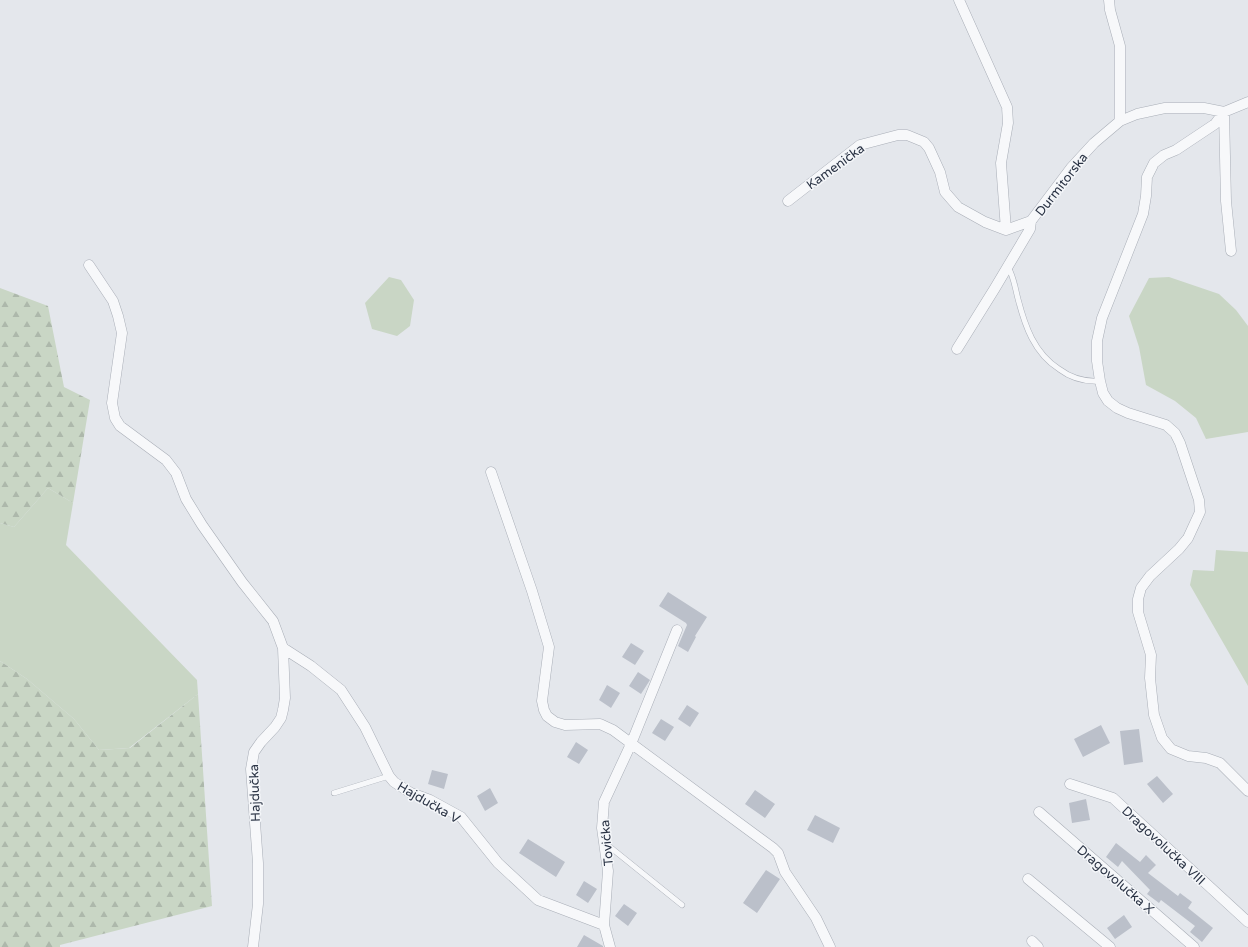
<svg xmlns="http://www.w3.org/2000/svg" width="1248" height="947" font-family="'Varela Round',sans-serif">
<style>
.green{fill:#c9d6c5}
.forest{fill:url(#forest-firs)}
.building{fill:#bbc0ca}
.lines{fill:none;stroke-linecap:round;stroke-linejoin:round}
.lane-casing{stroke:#a9aeb7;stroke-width:6}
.street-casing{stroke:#a9aeb7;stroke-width:11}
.lane{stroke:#f7f8fa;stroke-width:5}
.street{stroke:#f7f8fa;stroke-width:10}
.labels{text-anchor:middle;stroke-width:3;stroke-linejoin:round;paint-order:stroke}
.street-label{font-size:13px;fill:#2b3445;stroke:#f4f6f9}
</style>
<defs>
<pattern id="forest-firs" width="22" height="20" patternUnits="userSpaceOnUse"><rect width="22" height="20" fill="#c9d6c5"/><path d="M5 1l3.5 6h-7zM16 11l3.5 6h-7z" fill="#adb8ab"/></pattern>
</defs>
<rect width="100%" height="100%" fill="#e4e7ec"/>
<path class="green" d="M 389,277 L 401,280 L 414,300 L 410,326 L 397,336 L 372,329 L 365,303 Z
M 1169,277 L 1219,294 L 1236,310 L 1248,326 L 1248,432 L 1206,439 L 1196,418 L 1175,401 L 1146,385 L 1139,347 L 1129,316 L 1149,278 Z
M 48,488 L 73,503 L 66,545 L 197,680 L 198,694 L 129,748 L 99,750 L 74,719 L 27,679 L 0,661 L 0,523 L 14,527 Z
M 1216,550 L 1248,552 L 1248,686 L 1190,585 L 1193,570 L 1214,571 Z"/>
<path class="forest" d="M 0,288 L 48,306 L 64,387 L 90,400 L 73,503 L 48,488 L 14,527 L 0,523 Z
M 0,661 L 27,679 L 74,719 L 99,750 L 130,748 L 198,694 L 212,906 L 60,945 L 60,947 L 0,947 Z"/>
<path class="building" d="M 668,592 L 707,617 L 695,636 L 696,637 L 688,652 L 678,646 L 687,625 L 686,623 L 659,606 Z
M 631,643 L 644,651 L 635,665 L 622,657 Z
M 638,672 L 650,680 L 641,694 L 629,686 Z
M 607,685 L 620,693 L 611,708 L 599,700 Z
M 687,705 L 699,713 L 690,727 L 678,719 Z
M 661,719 L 674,727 L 665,741 L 652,733 Z
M 1101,725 L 1110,743 L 1083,757 L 1074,739 Z
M 1139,729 L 1143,762 L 1124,765 L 1120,731 Z
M 576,742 L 588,750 L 579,764 L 567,757 Z
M 432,770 L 448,774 L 444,789 L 428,784 Z
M 1157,776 L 1173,794 L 1163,803 L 1147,784 Z
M 490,788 L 498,803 L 485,811 L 477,796 Z
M 755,790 L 775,804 L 765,818 L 745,804 Z
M 1086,799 L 1090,820 L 1072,823 L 1069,803 Z
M 815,815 L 840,828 L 833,843 L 807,830 Z
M 528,839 L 565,862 L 556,877 L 519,853 Z
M 1116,843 L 1140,862 L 1146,855 L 1156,865 L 1148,873 L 1178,896 L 1180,893 L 1192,902 L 1188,908 L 1213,928 L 1202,942 L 1190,932 L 1195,926 L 1161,900 L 1159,903 L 1147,894 L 1150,890 L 1122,861 L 1118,867 L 1106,857 Z
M 766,870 L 780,879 L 757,913 L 743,903 Z
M 584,881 L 597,889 L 588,903 L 576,895 Z
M 624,904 L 637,913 L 628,926 L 615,916 Z
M 1124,915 L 1132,927 L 1115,939 L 1107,928 Z
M 584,935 L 603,946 L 603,947 L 577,947 Z"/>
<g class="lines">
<g class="lane-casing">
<path id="lane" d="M 1008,267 C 1014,277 1015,288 1018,299 C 1025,326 1034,353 1059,369 C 1071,378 1085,382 1100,381
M 334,793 L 389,776
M 605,843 L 682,905"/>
</g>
<g class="street-casing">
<path id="street" d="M 959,0 L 1007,107 L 1008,123 L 1001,163 L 1006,230
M 1109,0 L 1110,10 L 1120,46 L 1120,121
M 1224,112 L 1215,124 L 1176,150 L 1164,155 L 1154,163 L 1147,177 L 1146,196 L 1143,214 L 1102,318 L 1097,341 L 1097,361 L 1100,381 L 1103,393 L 1108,401 L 1117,408 L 1128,413 L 1166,425 L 1175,433 L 1180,443 L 1199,500 L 1200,512 L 1188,538 L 1179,549 L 1150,576 L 1141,588 L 1138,599 L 1138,612 L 1151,655 L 1150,678 L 1154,715 L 1162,738 L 1171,749 L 1188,756 L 1206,758 L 1220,763 L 1248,791
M 1224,112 L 1226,201 L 1231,251
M 788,201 L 860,145 L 898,135 L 907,135 L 924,142 L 929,148 L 940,172 L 945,192 L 958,207 L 985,222 L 1006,230
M 1006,230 L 1031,221 L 1071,168 L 1094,143 L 1120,121 L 1137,114 L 1165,108 L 1204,108 L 1224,112 L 1248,102
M 89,265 L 113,301 L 118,316 L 122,333 L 112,403 L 115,418 L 120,426 L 166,460 L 176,473 L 186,499 L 202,525 L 242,582 L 273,621 L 283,648 L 285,698 L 283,710 L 281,718 L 275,727 L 261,742 L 254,752 L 251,769 L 258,863 L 258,904 L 253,947
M 957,349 L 995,288 L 1030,229 L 1031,221
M 491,472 L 532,591 L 549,647 L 542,701 L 544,710 L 547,716 L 555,722 L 565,725 L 600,724 L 613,730 L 773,848 L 778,853 L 785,872 L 816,918 L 830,947
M 283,648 L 311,666 L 341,690 L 365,727 L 389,776 L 394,782 L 411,793 L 430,800 L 461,817 L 498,863 L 538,900 L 604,925
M 1070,784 L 1113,798 L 1248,922
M 1039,812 L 1194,947
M 1028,879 L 1110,947
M 1032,941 L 1038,947
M 610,947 L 604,925 L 608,871 L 602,828 L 604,802 L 631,744 L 677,630"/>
</g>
<use href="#lane" class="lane"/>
<use href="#street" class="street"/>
</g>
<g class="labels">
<g class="street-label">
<text transform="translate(835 166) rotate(-36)" y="5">Kamenička</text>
<text transform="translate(1061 184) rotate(-52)" y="5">Durmitorska</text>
<text transform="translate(254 793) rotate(-92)" y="5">Hajdučka</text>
<text transform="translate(429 802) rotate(30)" y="5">Hajdučka V</text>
<text transform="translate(606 843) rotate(-95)" y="5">Tovićka</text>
<text transform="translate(1164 845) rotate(43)" y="5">Dragovolučka VIII</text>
<text transform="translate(1116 879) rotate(41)" y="5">Dragovolučka X</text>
</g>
</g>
</svg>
